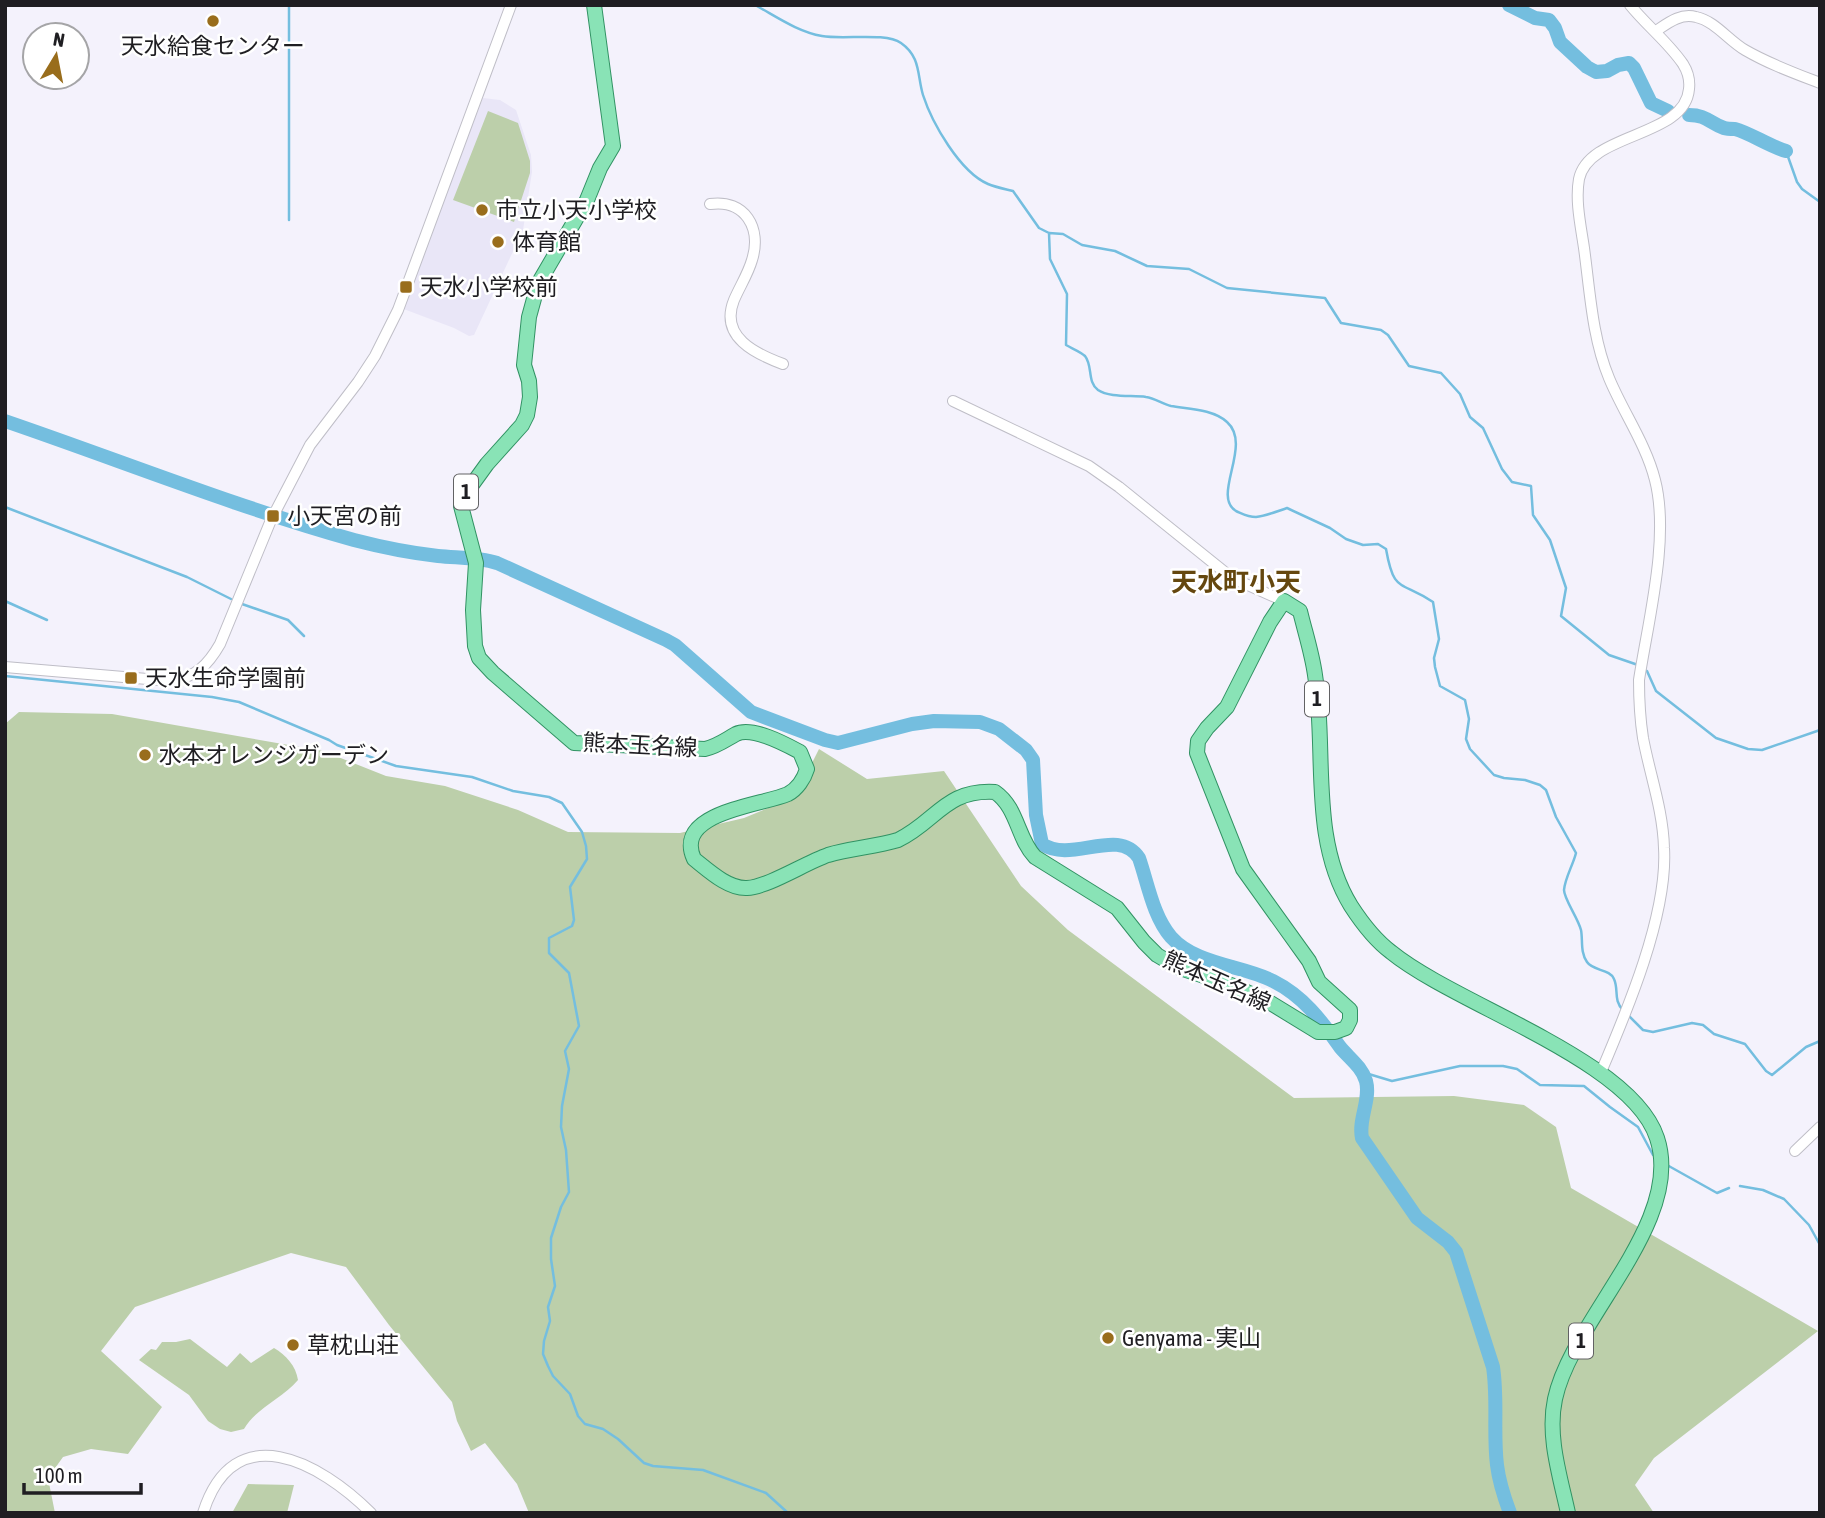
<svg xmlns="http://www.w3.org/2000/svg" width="1825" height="1518" font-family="'Asap Condensed','Noto Sans JP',sans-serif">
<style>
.built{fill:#e9e6f7}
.green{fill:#bccfaa}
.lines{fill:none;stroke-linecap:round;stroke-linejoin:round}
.stream{stroke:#74bedf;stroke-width:2.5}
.river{stroke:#74bedf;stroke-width:14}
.minor-casing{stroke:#bfbec7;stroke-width:12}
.major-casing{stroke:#319263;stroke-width:16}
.minor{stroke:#fff;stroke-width:10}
.major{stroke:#89e3b6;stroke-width:14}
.poi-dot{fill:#996d1c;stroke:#fff;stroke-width:2.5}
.labels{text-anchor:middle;stroke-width:5;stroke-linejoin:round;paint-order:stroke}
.shield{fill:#fff;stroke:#626264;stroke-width:2}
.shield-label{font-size:21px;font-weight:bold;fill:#1f1e22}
.poi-label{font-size:23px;fill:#1f1e22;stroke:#fff;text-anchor:start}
.street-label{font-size:23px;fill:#1f1e22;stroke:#fff}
.quarter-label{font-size:26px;font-weight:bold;fill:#65470f;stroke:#fff}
</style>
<rect width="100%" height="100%" fill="#f4f2fc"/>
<path class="built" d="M 483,98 L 500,100 L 516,110 L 531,155 L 532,172 L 523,230 L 474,335 L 469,336 L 454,328 L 401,308 Z"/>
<path class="green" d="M 488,111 L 518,123 L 530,161 L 530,173 L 514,222 L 453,200 Z
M 19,712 L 112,714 L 323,751 L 386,776 L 445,786 L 518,810 L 568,832 L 680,833 L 744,818 L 795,797 L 819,749 L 867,779 L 944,771 L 1021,886 L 1068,930 L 1294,1098 L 1454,1096 L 1524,1105 L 1556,1127 L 1571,1188 L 1818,1331 L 1654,1458 L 1635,1485 L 1654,1513 L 529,1513 L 517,1484 L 485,1443 L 471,1451 L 457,1421 L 452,1402 L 389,1325 L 346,1267 L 291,1253 L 135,1307 L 101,1351 L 162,1407 L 128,1454 L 91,1449 L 63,1457 L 48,1478 L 55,1513 L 5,1513 L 5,724 Z
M 190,1339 L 227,1367 L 240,1353 L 251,1363 L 274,1348 C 286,1355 296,1366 298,1380 C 282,1399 256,1408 244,1429 L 231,1432 L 220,1429 L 208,1421 L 189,1395 L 139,1360 L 151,1349 L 156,1350 L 162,1342 L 176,1342 Z
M 248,1484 L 294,1485 L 287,1513 L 232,1513 Z"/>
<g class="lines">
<path class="stream" d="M 755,5 C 777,17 798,32 822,36 C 844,40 885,32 901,43 C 921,57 917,75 923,95 C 932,123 960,172 988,184 C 995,187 1005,189 1013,191 L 1039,228 L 1049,233 L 1063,234 L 1082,245 L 1115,251 L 1147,266 L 1189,269 L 1227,288 L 1325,298 L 1341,323 L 1381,330 L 1388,335 L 1409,366 L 1441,373 L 1460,394 L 1470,417 L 1483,428 L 1502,469 L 1512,482 L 1531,486 L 1533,515 L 1550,540 L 1566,588 L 1561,616 L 1609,655 L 1638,665
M 1786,151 L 1797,182 L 1802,189 L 1820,202
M 289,220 L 289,5
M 1049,233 L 1050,259 L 1067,294 L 1066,345 C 1071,348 1081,352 1085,356 C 1093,366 1087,382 1098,390 C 1110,398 1132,395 1146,397 C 1155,398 1162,404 1171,406 C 1188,409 1213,409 1227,422 C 1253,445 1211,496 1236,511 C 1243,514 1248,517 1256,517 C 1266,516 1278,511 1287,508 L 1330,528 L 1346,539 L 1363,545 L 1378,544 L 1386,549 C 1394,594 1400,580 1433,602 L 1439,639 L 1434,658 L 1435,667 L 1440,686 L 1465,700 L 1469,719 L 1466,739 L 1470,749 L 1494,775 L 1504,778 L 1525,780 L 1540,785 L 1546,790 L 1556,817 L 1576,853 C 1573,865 1565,878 1564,890 C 1564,899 1578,918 1581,930 C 1583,940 1580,952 1587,962 C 1593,971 1610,969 1614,979 C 1619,990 1613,1000 1623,1010
M 5,507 L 187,577 L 231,599
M 5,601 L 47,620
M 242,604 L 288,620 L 304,636
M 1643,669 L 1647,671 L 1656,691 L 1716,738 L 1748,749 L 1762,750 L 1820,730
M 5,676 L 212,697 L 239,702 L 329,740 L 337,745 L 396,766 L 472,777 L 513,791 L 549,797 L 562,803 L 582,832 L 586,846 L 587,859 L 570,887 L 574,920 L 572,926 L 549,938 L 549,953 L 569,973 L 579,1026 L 565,1051 L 569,1069 L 562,1106 L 561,1127 L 566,1150 L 569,1192 L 561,1207 L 551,1238 L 551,1259 L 555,1286 L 548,1307 L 550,1321 L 544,1341 L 543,1354 L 548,1366 L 553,1376 L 570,1394 L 578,1416 L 585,1424 L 603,1429 L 618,1439 L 644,1463 L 653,1466 L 703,1470 L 766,1493 L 788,1513
M 1627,1014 L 1643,1030 L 1653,1032 L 1692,1023 L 1703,1025 L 1714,1034 L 1745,1044 L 1766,1071 L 1772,1075 L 1806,1047 L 1820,1041
M 1362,1072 L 1392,1081 L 1460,1066 L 1503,1066 L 1517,1069 L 1540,1085 L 1584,1086 L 1610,1107 L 1638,1127 L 1653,1155
M 1667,1165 L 1717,1193 L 1729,1188
M 1740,1186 L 1763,1190 L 1784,1199 L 1809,1225 L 1820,1245"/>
<path class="river" d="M 1509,5 L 1535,18 L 1549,20 L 1555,28 L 1560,42 L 1587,67 L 1596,72 L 1607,71 L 1618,65 L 1629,63 L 1634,68 L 1651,103 L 1668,111
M 1689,115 C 1707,115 1709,123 1724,128 C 1727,129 1731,129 1735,129 C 1750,133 1769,146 1786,151
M 5,421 C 122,461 236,507 354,540 C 381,547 411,553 438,556 C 458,558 478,557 497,563 L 666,640 L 675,645 L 751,712 L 825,740 L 838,743 L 912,724 L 934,721 L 980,722 L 999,729 L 1026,750 L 1033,760 L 1036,815 L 1042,844 C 1072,864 1118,826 1139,858 C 1148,884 1153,916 1171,937 C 1196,965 1241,965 1273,981 C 1303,996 1321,1020 1340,1047 C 1349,1058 1362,1067 1366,1081 C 1371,1100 1358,1119 1362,1138 L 1417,1218 L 1448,1242 L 1456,1252 L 1493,1367 C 1498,1399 1493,1433 1497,1465 C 1499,1482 1504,1497 1510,1513"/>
<g class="minor-casing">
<path id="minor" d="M 1656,31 C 1668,23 1680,13 1696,17 C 1715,21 1728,40 1745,50 C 1769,64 1794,73 1820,83
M 710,204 C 745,199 762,228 752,260 C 748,274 740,286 734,300 C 719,337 756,354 783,364
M 953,401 L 1089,466 L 1119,487 L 1232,578 L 1284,601
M 5,667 L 171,681 C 196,677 208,665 220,644 L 271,520 L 310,445 L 358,382 L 375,356 L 398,310 L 511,5
M 1601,1072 C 1627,1011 1668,914 1664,848 C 1663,810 1650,775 1643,738 C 1640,719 1639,699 1639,680 C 1648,621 1670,538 1655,480 C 1646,444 1623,412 1609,378 C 1592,337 1590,291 1584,248 C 1581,227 1575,201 1579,179 C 1589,132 1685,138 1689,89 C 1690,81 1688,72 1683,64 C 1668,42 1647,26 1630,5
M 1795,1151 L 1820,1127
M 203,1513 C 234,1415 320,1462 371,1513"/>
</g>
<g class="major-casing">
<path id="major" d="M 594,5 L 613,146 L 600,168 L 587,200 L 538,284 L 529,317 L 524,365 L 529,381 L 530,397 L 527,415 L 522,425 L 487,464 L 466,493 L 461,506 L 476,563 L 473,610 L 475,646 L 479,658 L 493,673 L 574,743 L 705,749 C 718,746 725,740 736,734 C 752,726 785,744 800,752 L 807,769 C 804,779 797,789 788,794 C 760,806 673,812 694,859 C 708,870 728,889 747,888 C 768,887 805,863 828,855 C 851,848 875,847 898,840 C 936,822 945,789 995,792 C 1018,808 1017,838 1035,857 L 1117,908 L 1144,942 L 1157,955 L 1177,967 L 1231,985 L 1269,1002 L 1318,1032 L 1335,1032 L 1346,1028 L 1350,1020 L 1350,1010 L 1319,982 L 1309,961 L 1243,869 L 1197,753 L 1198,741 L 1207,728 L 1227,707 L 1270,622 L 1284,601 L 1300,611 C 1305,632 1312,653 1315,675 C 1327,751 1309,838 1351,906 C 1362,923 1375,940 1391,952 C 1456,1005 1632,1060 1657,1138 C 1685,1222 1572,1319 1555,1399 C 1547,1436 1560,1476 1568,1513"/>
</g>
<use href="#minor" class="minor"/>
<use href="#major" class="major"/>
</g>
<g class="poi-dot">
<circle cx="213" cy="21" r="7"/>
<circle cx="482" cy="210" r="7"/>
<circle cx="498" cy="242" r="7"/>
<rect x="399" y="280" width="14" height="14" rx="3.5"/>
<rect x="266" y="509" width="14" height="14" rx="3.5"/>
<rect x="124" y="671" width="14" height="14" rx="3.5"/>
<circle cx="145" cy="755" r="7"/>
<circle cx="1108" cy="1338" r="7"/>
<circle cx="293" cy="1345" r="7"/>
</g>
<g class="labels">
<g class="shield">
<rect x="454" y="474.5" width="24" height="35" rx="5"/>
<rect x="1305" y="681.5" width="24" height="35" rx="5"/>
<rect x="1569" y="1323.5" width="24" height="35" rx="5"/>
</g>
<g class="shield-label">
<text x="466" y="499">1</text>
<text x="1317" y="706">1</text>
<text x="1581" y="1348">1</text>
</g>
<g class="poi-label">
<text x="213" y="54" text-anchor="middle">天水給食センター</text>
<text x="496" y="218">市立小天小学校</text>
<text x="512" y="250">体育館</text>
<text x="420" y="295">天水小学校前</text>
<text x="287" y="524">小天宮の前</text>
<text x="145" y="686">天水生命学園前</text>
<text x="159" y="763">水本オレンジガーデン</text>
<text x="1122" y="1346">Genyama - 実山</text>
<text x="307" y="1353">草枕山荘</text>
</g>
<g class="street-label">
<text transform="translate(640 745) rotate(3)" y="8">熊本玉名線</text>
<text transform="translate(1217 981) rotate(24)" y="8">熊本玉名線</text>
</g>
<g class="quarter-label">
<text x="1236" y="591">天水町小天</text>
</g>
</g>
<rect width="1825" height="1518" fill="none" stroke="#1f1e22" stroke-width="14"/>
<g transform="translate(56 56) rotate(10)"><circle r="33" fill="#ffffff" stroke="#a5a5a7" stroke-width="2"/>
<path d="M0-5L12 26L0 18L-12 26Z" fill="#996d1c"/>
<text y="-10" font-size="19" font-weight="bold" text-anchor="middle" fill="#1f1e22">N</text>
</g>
<path d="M24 1483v10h117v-10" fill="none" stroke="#1f1e22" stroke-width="3.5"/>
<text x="35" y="1483" font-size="21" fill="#1f1e22" stroke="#ffffff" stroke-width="5" paint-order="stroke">100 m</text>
</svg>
